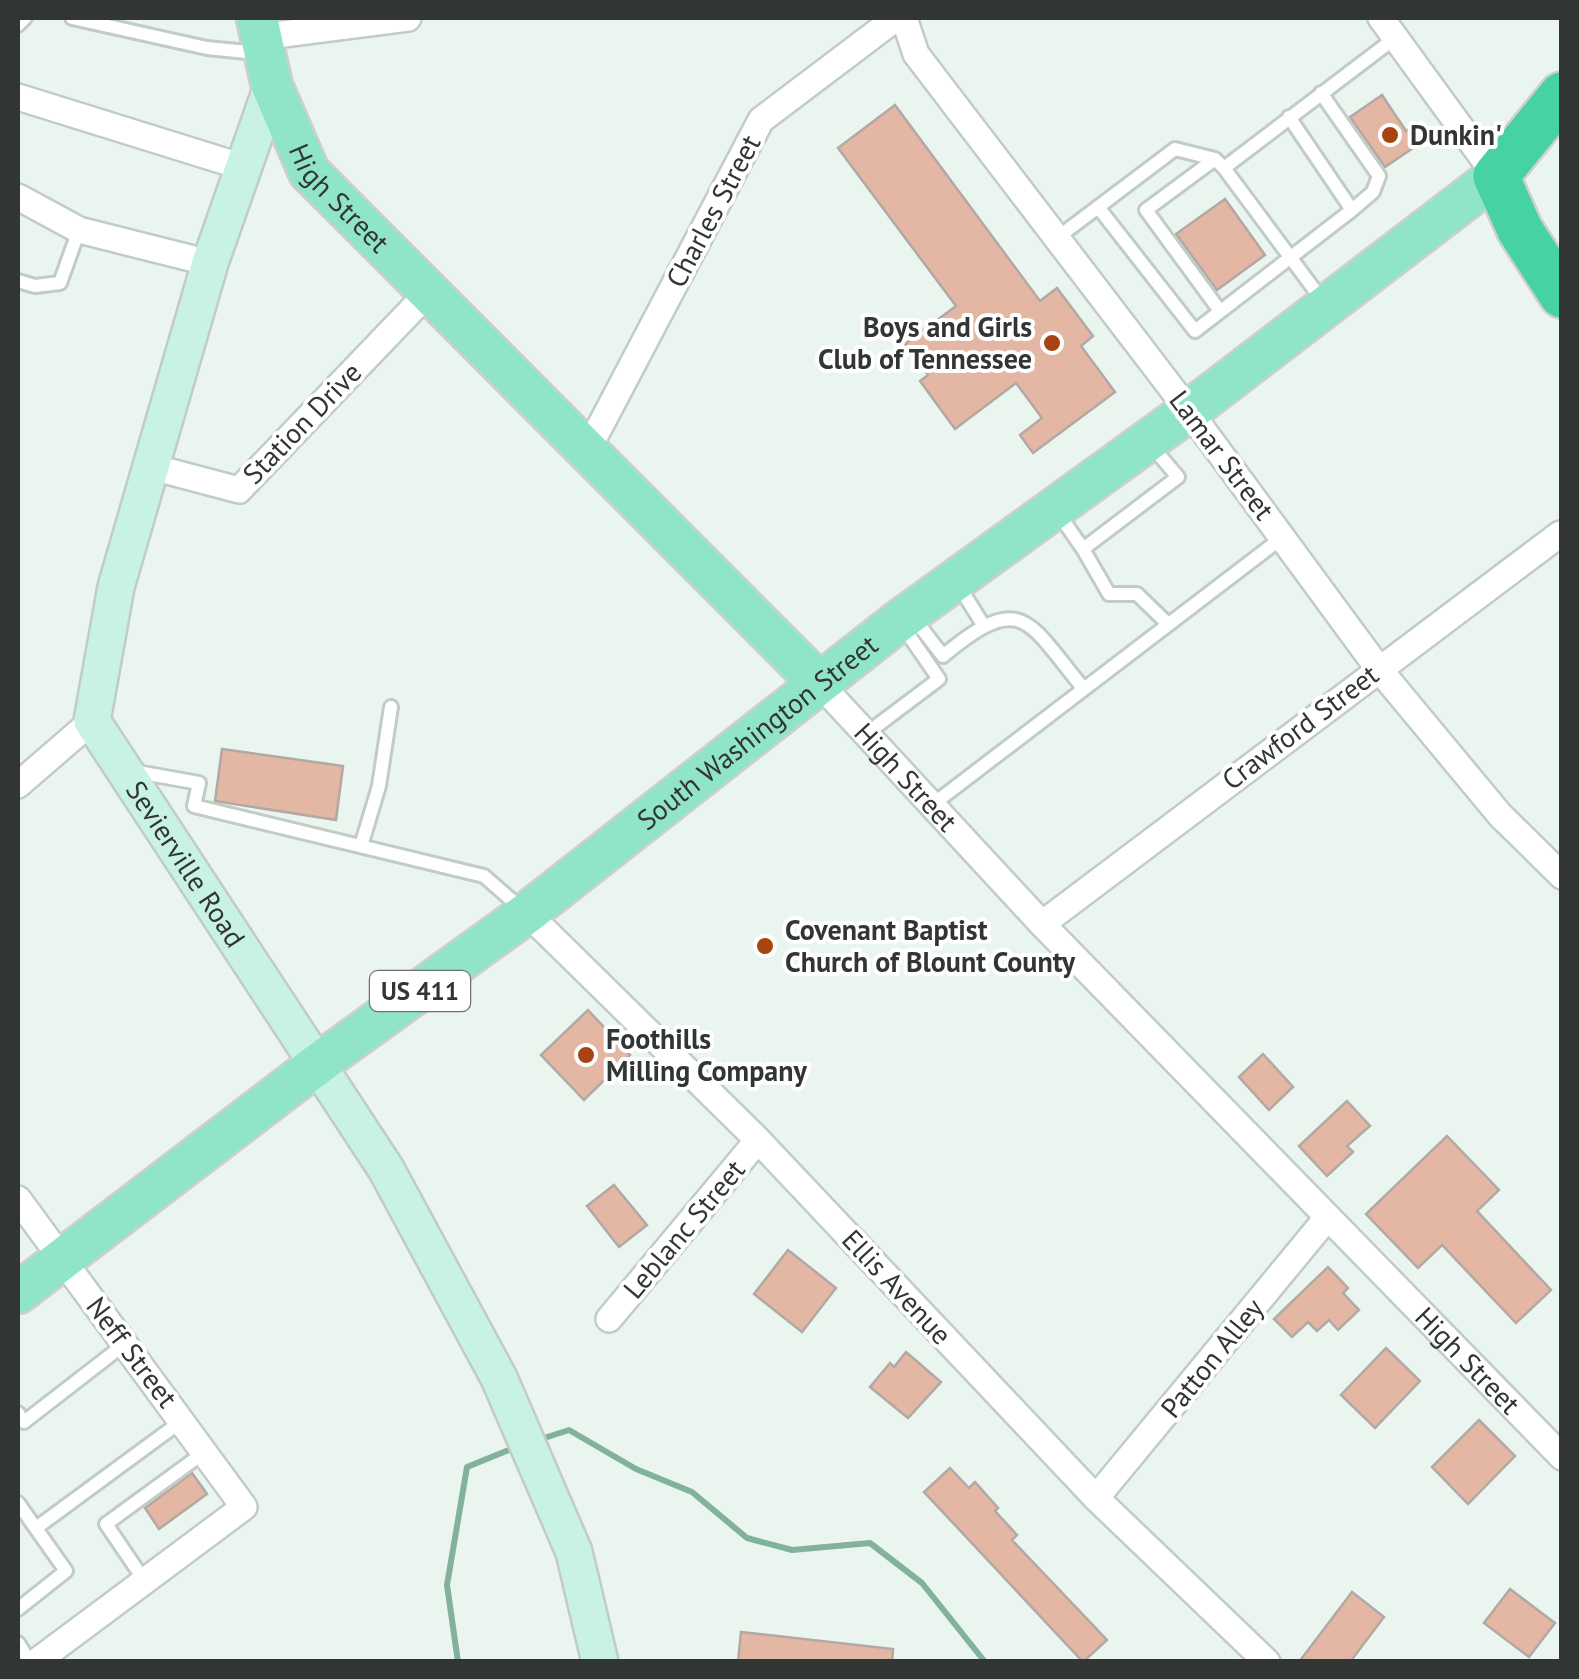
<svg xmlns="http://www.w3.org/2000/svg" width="1579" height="1679" font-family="'PT Sans',sans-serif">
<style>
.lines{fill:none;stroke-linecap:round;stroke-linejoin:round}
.stream{stroke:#82b29d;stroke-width:6}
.building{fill:#e4b6a4;stroke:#b2a8a4;stroke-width:2.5}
.lane-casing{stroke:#c2ccc7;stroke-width:18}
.street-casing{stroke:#c2ccc7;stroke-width:30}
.secondary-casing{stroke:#c2ccc7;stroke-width:40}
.primary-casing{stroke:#cecfce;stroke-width:45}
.highway-casing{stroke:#cecfce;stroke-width:50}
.lane{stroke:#fff;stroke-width:12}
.street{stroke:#fff;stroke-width:25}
.secondary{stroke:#c8f2e3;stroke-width:35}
.primary{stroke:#90e4c8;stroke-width:40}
.highway{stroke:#46d2a3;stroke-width:45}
.poi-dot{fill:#a84313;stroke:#fff;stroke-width:4}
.labels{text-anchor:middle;stroke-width:8;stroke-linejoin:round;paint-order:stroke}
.shield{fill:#fff;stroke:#6f7270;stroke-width:2.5}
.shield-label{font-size:25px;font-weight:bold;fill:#313533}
.poi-label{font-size:28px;font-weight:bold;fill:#313533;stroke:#fff;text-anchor:start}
.street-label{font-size:28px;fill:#313533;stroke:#fff}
</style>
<rect width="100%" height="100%" fill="#eaf5f0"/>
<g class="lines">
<path class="stream" d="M 538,1440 L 569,1430 L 636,1469 L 692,1492 L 747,1538 L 792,1550 L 870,1543 L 922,1583 L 985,1662
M 458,1662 L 447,1585 L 467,1467 L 516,1447"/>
</g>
<path class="building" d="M 1382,95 L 1406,131 L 1415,125 L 1425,140 L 1385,167 L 1350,117 Z
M 895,105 L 1040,301 L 1057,288 L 1093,336 L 1081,346 L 1115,392 L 1033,453 L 1020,435 L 1042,418 L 1016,383 L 955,429 L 920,381 L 928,375 L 905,344 L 956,306 L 838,148 Z
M 1225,199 L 1265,255 L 1217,290 L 1176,234 Z
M 222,749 L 343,766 L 336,820 L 215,801 Z
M 588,1010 L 630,1055 L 584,1100 L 541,1055 Z
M 1263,1054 L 1293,1087 L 1269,1110 L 1239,1077 Z
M 1347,1101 L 1370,1126 L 1347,1146 L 1353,1152 L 1327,1176 L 1299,1146 Z
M 1447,1136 L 1499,1190 L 1477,1211 L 1551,1290 L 1516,1323 L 1442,1245 L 1418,1268 L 1366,1214 Z
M 614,1185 L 647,1225 L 619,1247 L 587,1206 Z
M 788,1250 L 836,1288 L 802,1332 L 754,1294 Z
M 1328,1267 L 1348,1288 L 1343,1293 L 1359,1310 L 1338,1330 L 1329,1320 L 1317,1331 L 1308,1322 L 1292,1337 L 1274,1319 Z
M 1386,1348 L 1420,1381 L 1375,1428 L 1341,1395 Z
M 906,1352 L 941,1382 L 908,1418 L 870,1387 L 890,1363 L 894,1367 Z
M 1479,1420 L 1515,1456 L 1468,1504 L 1432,1467 Z
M 950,1468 L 969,1488 L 975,1482 L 998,1508 L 995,1511 L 1017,1535 L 1012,1540 L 1107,1640 L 1083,1662 L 924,1492 Z
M 192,1473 L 207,1494 L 159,1529 L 145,1508 Z
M 1510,1589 L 1555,1623 L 1529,1657 L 1484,1623 Z
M 1352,1592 L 1384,1617 L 1350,1662 L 1299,1662 Z
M 741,1632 L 893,1649 L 892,1662 L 738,1662 Z"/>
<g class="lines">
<g class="lane-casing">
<path id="lane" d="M 72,18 L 207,48 L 257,53
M 18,25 L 25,18
M 1321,93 L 1379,176 L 1373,192 L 1352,210
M 1215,159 L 1146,210 L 1220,311
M 1224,168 L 1395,38
M 1098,207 L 1195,331 L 1352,210 L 1289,117
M 1057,238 L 1175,149 L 1215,159 L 1224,168 L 1325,304
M 18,281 L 35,286 L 60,283 L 79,230
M 1058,513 L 1083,549 L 1178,477 L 1150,444
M 1083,549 L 1109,594 L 1137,594 L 1168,624
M 957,583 L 982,623
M 913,617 L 943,656 C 1022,590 1027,620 1083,688
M 866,734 L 939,679 L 901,624
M 132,771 L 199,783 L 194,806 L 484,876 L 523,910
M 932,805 L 1283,537
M 361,846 L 379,786 L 391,707
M 18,1413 L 24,1422 L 126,1343
M 18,1503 L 66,1571 L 18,1609
M 36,1528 L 183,1420
M 144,1580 L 106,1524 L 206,1451
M 18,1643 L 30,1662"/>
</g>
<g class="street-casing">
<g id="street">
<path d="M 904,18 L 916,54 L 1189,411 L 1378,668 L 1500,815 L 1562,876"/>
<path d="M 1381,18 L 1496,176"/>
<path d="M 260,37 L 408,18"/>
<path d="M 18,97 L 243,167"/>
<path d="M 18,197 L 79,230 L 210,263"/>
<path d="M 587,451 L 761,120 L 896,18"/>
<path d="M 152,467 L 239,490 L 428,293"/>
<path id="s1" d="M 819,683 L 1042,924 L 1562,1457"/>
<path d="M 18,785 L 92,721"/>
<path d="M 527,913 L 758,1140 L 1096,1498 L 1267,1662"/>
<path d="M 1042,924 L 1560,534"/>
<path d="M 18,1199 L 244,1507 L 36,1662"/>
<path d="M 609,1319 L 758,1140"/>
<path d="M 1096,1498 L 1327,1218"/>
</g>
</g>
<g class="secondary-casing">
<g id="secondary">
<path id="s2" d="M 272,86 L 210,263 L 116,587 L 92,721 L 386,1169 L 499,1378 L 574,1552 L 600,1662"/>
</g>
</g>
<g class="primary-casing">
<g id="primary">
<path id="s3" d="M 257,18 L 272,86 L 309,172 L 819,683"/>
<path id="s4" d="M 18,1293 L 318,1064 L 527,913 L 899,621 L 1189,411 L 1496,176"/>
</g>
</g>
<g class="highway-casing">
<path id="highway" d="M 1496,176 L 1520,230 L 1562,295
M 1496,176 L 1562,95"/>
</g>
<use href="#lane" class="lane"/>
<use href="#street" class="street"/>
<use href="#secondary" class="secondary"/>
<use href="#primary" class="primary"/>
<use href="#highway" class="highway"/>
</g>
<g class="poi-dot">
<circle cx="1390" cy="135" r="10"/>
<circle cx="1052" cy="343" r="10"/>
<circle cx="765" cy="946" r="10"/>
<circle cx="586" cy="1055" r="10"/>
</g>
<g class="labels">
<rect class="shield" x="370" y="971" width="100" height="40" rx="8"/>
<g class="shield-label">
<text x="420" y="1000">US 411</text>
</g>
<g class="poi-label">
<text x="1410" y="145">Dunkin'</text>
<text x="1032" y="337" text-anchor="end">Boys and Girls<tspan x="1032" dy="32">Club of Tennessee</tspan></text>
<text x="785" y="940">Covenant Baptist<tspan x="785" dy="32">Church of Blount County</tspan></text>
<text x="606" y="1049">Foothills<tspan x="606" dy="32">Milling Company</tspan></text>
</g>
<g class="street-label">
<text dy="10" stroke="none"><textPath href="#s3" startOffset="202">High Street</textPath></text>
<text transform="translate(713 211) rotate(-62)" y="10">Charles Street</text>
<text transform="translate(302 423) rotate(-46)" y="10">Station Drive</text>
<text transform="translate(1222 455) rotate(53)" y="10">Lamar Street</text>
<text transform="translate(1300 727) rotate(-37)" y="10">Crawford Street</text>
<text dy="10" stroke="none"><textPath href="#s4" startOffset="928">South Washington Street</textPath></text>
<text dy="10" stroke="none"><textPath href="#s1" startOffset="128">High Street</textPath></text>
<text dy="10" stroke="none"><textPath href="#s2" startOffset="832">Sevierville Road</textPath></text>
<text transform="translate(684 1229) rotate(-50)" y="10">Leblanc Street</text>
<text transform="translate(897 1287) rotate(47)" y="10">Ellis Avenue</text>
<text transform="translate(132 1352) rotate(53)" y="10">Neff Street</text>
<text transform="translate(1212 1358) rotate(-51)" y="10">Patton Alley</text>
<text dy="10" stroke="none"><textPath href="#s1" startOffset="938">High Street</textPath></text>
</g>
</g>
<rect width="1579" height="1679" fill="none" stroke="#313533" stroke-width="40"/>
</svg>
